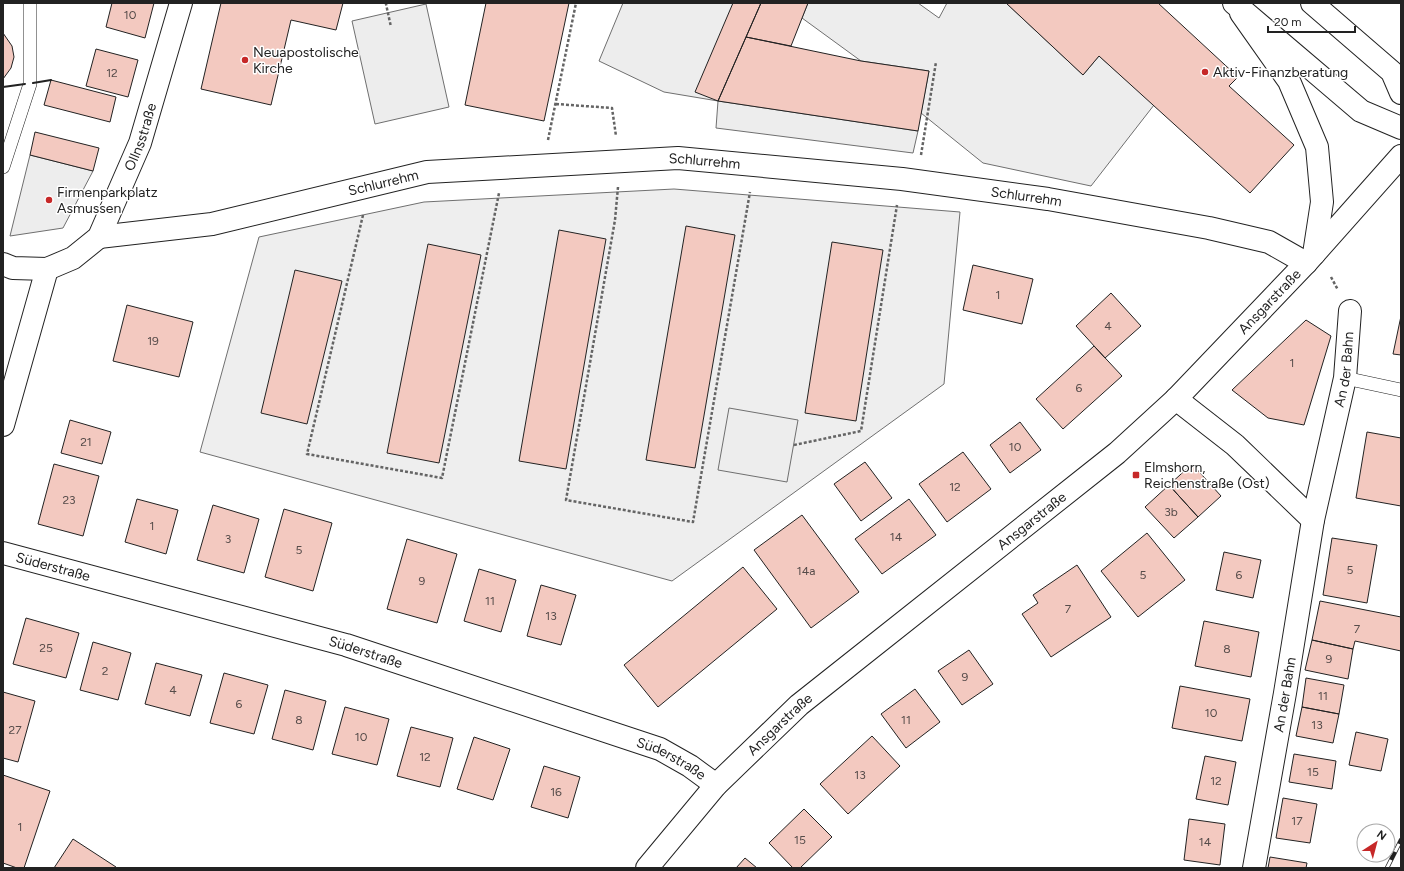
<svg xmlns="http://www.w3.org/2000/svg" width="1404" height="871" font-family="Figtree,sans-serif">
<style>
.green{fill:#eee;stroke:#6f6f6f}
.parking{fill:#ededed;stroke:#6f6f6f}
.building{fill:#f3c9c0;stroke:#222}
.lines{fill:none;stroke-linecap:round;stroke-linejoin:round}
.service-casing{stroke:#222;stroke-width:14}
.minor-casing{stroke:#222;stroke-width:24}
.tertiary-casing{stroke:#222;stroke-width:24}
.primary-casing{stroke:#222;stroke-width:24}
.path{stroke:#646464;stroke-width:2.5;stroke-dasharray:3 2;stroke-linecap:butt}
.service{stroke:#fff;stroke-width:13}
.minor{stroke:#fff;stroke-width:22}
.tertiary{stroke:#fff;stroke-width:22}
.primary{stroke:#fff;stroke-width:22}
.rail-casing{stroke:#222;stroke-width:4.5}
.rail{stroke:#fff;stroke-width:3;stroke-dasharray:9;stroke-linecap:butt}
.wall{stroke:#222;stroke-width:2}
.poi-dot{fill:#c62828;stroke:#fff;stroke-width:1.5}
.labels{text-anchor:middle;stroke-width:3;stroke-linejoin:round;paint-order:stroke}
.number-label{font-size:12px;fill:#564c4a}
.poi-label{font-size:14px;fill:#222;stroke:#fff;text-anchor:start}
.street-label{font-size:14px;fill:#222;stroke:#fff}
</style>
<rect width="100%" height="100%" fill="#fff"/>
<path class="green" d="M 674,189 L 960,212 L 944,384 L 672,581 L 200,452 L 259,237 L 424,202 Z"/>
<path class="parking" d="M 623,3 L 761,3 L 718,101 L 918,131 L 913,153 L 716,128 L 718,101 L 664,92 L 599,61 Z
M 808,3 L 918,3 L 939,18 L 947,3 L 1006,3 L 1083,75 L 1099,56 L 1154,105 L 1091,186 L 983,163 L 921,113 L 929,71 L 861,61 L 802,18 Z
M 426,4 L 449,107 L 375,124 L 352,21 Z
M 30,155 L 93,171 L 63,228 L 10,236 Z
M 729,408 L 798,420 L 787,482 L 718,470 Z"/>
<path class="building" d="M 112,3 L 154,3 L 145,38 L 106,27 Z
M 221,3 L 343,3 L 336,30 L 291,20 L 271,105 L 201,89 Z
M 486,3 L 569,3 L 544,121 L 465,105 Z
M 733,3 L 761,3 L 718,101 L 695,92 Z
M 761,3 L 808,3 L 791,46 L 746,37 Z
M 1006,3 L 1158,3 L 1238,77 L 1229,86 L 1294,145 L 1250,193 L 1099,56 L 1083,75 Z
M 3,33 L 12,46 L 14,57 L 11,68 L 3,79 Z
M 746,37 L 861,61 L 929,71 L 918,131 L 718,101 Z
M 96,49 L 138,60 L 128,97 L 86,86 Z
M 51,80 L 116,97 L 110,122 L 44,105 Z
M 35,132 L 99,148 L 93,171 L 30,155 Z
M 686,226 L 735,235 L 695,468 L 646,460 Z
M 559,230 L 606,239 L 566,469 L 519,461 Z
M 832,242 L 883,250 L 856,421 L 805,413 Z
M 428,244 L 481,255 L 439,463 L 387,453 Z
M 973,265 L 1033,279 L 1022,324 L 963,310 Z
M 295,270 L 342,281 L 307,424 L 261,413 Z
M 1111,293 L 1141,326 L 1105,358 L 1076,326 Z
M 127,305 L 193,322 L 179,377 L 113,361 Z
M 1401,316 L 1401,355 L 1393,354 Z
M 1306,320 L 1331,336 L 1304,425 L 1268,418 L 1232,390 Z
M 1094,346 L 1122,376 L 1063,429 L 1036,399 Z
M 70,420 L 111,432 L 102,464 L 61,453 Z
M 1020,422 L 1041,450 L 1010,473 L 990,445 Z
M 1367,432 L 1401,438 L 1401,506 L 1356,498 Z
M 963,452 L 991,489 L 947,522 L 919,484 Z
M 865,462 L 892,498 L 861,521 L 834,484 Z
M 54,464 L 99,476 L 83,536 L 38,524 Z
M 1192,464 L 1221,496 L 1198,517 L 1169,485 Z
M 1169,485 L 1198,517 L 1174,538 L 1145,507 Z
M 137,499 L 178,510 L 166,554 L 125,542 Z
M 909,499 L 936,535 L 882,574 L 855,539 Z
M 213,505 L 259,519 L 244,573 L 197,560 Z
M 284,509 L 332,523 L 313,591 L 265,577 Z
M 802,515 L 859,592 L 811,628 L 754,550 Z
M 1147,533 L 1185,580 L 1138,617 L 1101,571 Z
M 1332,538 L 1377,545 L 1367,603 L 1323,595 Z
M 407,539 L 457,554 L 437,623 L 387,609 Z
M 1224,552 L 1261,560 L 1253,598 L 1216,590 Z
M 1077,565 L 1111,617 L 1051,657 L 1022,614 L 1038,603 L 1033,595 Z
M 743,567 L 777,609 L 658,707 L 624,665 Z
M 479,569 L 516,580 L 501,632 L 464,621 Z
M 541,585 L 576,595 L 561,645 L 527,636 Z
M 1320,601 L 1401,617 L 1401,651 L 1355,641 L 1353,649 L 1312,640 Z
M 26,618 L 79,633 L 66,678 L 13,664 Z
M 1204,621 L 1259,632 L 1251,677 L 1195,666 Z
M 1312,640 L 1353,649 L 1348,679 L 1305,670 Z
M 93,642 L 131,653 L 118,700 L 80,690 Z
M 969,650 L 993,684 L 962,705 L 938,671 Z
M 156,663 L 202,675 L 190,716 L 145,704 Z
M 224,673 L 268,685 L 254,734 L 210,723 Z
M 1306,678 L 1344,685 L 1339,714 L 1302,707 Z
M 1180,686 L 1250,699 L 1242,741 L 1172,728 Z
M 915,689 L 940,722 L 906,748 L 881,714 Z
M 285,690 L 326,701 L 313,750 L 272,739 Z
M 3,692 L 35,701 L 18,762 L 3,758 Z
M 345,707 L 389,719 L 377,765 L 332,754 Z
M 1302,707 L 1339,714 L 1333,743 L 1296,736 Z
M 411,727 L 453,738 L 440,787 L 397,776 Z
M 1356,732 L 1388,739 L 1381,771 L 1349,765 Z
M 872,736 L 900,766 L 848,814 L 820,784 Z
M 474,737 L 510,749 L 493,800 L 457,789 Z
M 1294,754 L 1336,761 L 1332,789 L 1289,782 Z
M 1205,756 L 1236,762 L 1228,805 L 1196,799 Z
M 544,766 L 580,777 L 568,818 L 531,807 Z
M 3,775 L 50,791 L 24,868 L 17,868 L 3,863 Z
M 1283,798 L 1317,804 L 1310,843 L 1276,838 Z
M 804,809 L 832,837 L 800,868 L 793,868 L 769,843 Z
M 1189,819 L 1225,824 L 1220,865 L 1184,860 Z
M 73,839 L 116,867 L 115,868 L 54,868 Z
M 1270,857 L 1307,863 L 1306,868 L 1268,868 Z
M 745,858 L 757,868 L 736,868 Z"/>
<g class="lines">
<g class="service-casing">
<path id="service" d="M 3,167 L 30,84 L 30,3
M 1345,378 L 1401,390"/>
</g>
<g class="minor-casing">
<g id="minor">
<path id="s1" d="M 99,237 L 212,224 L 427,172 L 678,158 L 902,179 L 1048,199 L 1209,228 L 1269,242 L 1306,263"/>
<path id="s2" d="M 3,264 L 13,268 L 47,269 L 73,258 L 99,237 L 140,143 L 181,3"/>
<path d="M 1176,399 L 1235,445 L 1313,520"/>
<path d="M 3,425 L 47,269"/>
<path id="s3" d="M 3,553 L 346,645 L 660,749 L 690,766 L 716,785"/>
<path id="s4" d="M 1254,868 L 1285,693 L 1313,520 L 1345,378 L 1350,311"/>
</g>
</g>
<g class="tertiary-casing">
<g id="tertiary">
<path d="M 1241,13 L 1289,81 L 1317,147 L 1322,202 L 1314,254"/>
<path id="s5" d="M 647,868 L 716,785 L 799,705 L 1117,453 L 1176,399 L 1306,263 L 1401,156"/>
</g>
</g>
<g class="primary-casing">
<path id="primary" d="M 1234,3 L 1361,111 L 1401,128
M 1312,3 L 1392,72 L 1401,93"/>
</g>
<path class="path" d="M 387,3 L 386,4 L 391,27
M 556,104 L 612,108 L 616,136
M 548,140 L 576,3
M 921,155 L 936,62
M 618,187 L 615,220 L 566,500 L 693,522 L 750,192
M 363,215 L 307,454 L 442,478 L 499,193
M 1331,277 L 1338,290
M 794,445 L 861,431 L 897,205"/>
<use href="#service" class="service"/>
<use href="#minor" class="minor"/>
<use href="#tertiary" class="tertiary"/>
<use href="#primary" class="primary"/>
<g class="rail-casing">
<path id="rail" d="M 1387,868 L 1401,840"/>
</g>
<use href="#rail" class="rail"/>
<path class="wall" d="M 33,83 L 51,80
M 3,87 L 25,84"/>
</g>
<g class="poi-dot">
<circle cx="245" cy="60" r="4"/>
<circle cx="1205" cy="72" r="4"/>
<circle cx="49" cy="200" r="4"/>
<rect x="1132" y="471" width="8" height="8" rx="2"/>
</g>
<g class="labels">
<g class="number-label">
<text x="130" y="19">10</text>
<text x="112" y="77">12</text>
<text x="998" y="299">1</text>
<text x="1108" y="330">4</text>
<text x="153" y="345">19</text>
<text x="1292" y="367">1</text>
<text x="1079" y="392">6</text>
<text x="86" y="446">21</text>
<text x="1015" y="451">10</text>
<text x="955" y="491">12</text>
<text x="69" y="504">23</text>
<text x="1171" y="516">3b</text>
<text x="152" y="530">1</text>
<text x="896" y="541">14</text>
<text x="228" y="543">3</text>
<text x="299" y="554">5</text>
<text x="1350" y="574">5</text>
<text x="806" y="575">14a</text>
<text x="1143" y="579">5</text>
<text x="1239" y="579">6</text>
<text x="422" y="585">9</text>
<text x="490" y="605">11</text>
<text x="1068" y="613">7</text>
<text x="551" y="620">13</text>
<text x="1357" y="633">7</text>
<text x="46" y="652">25</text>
<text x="1227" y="653">8</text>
<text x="1329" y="663">9</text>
<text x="105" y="675">2</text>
<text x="965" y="681">9</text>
<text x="173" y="694">4</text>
<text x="1323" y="700">11</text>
<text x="239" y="708">6</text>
<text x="1211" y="717">10</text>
<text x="299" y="724">8</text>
<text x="906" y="724">11</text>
<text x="1317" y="729">13</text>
<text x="15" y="734">27</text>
<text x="361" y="741">10</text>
<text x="425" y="761">12</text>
<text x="1313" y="776">15</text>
<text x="860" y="779">13</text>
<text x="1216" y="785">12</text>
<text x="556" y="796">16</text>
<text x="1297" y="825">17</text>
<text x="20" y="831">1</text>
<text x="800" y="844">15</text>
<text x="1205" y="846">14</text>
</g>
<g class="poi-label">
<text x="253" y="57">Neuapostolische<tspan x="253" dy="16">Kirche</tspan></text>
<text x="1213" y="77">Aktiv-Finanzberatung</text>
<text x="57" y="197">Firmenparkplatz<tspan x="57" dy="16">Asmussen</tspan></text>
<text x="1144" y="472">Elmshorn,<tspan x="1144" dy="16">Reichenstraße (Ost)</tspan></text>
</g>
<g class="street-label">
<text dy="5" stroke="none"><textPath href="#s2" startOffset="215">Ollnsstraße</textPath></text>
<text dy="5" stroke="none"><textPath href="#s1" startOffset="613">Schlurrehm</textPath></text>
<text dy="5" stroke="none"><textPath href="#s1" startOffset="290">Schlurrehm</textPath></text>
<text dy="5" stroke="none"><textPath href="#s1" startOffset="937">Schlurrehm</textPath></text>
<text dy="5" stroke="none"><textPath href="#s5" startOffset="844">Ansgarstraße</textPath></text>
<text dy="5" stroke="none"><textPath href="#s4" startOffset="507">An der Bahn</textPath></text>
<text dy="5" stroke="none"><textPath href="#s5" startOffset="520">Ansgarstraße</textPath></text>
<text dy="5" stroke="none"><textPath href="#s3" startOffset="52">Süderstraße</textPath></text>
<text dy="5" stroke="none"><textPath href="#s3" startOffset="376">Süderstraße</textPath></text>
<text dy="5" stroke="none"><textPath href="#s4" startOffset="176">An der Bahn</textPath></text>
<text dy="5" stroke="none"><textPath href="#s5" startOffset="196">Ansgarstraße</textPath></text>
<text dy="5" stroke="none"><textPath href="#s3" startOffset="700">Süderstraße</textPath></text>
</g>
</g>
<rect width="1404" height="871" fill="none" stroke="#222222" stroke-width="8"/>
<g transform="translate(1376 843) rotate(36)"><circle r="19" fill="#ffffff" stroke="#a7a7a7"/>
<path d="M0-3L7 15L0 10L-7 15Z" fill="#c62828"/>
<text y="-6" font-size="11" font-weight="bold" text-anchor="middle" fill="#222222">N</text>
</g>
<path d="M1268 26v6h87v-6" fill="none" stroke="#222222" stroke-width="2"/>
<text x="1274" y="26" font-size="12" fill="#222222" stroke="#ffffff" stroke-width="3" paint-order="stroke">20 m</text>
</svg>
